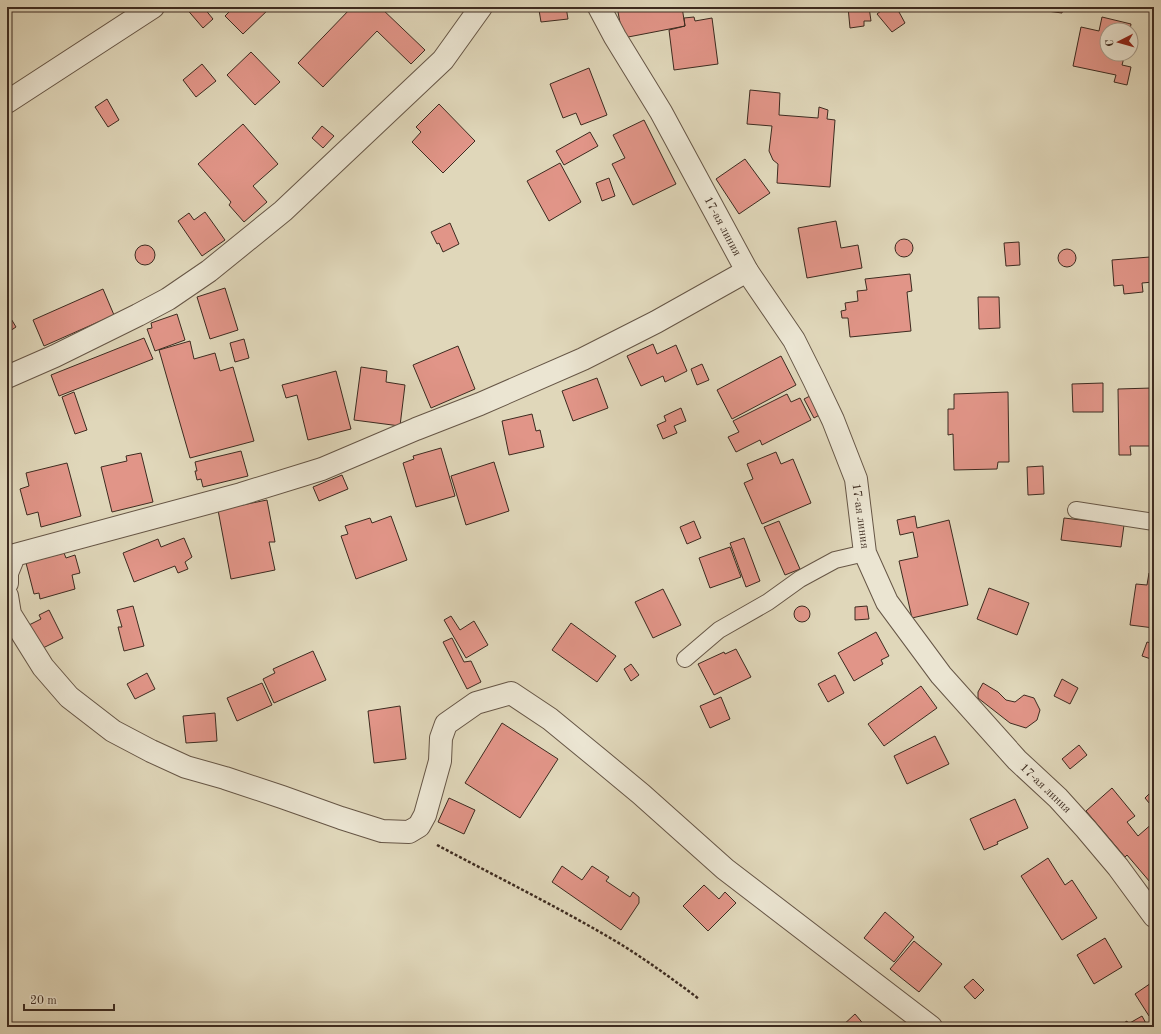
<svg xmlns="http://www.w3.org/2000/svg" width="1161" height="1034" font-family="'Old Standard TT',serif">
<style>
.building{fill:#e19588;stroke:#3d2b20}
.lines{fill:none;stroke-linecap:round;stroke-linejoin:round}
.service-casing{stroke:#665646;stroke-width:18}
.minor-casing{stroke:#665646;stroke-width:24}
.tertiary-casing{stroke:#665646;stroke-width:24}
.path{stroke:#3d2b20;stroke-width:2.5;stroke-dasharray:3 2;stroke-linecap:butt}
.service{stroke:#ebe5d2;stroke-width:16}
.minor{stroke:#ebe5d2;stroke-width:22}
.tertiary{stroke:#ebe5d2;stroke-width:22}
.labels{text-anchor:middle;stroke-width:3.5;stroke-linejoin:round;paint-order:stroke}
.street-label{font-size:12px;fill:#3d2b20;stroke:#ebe5d2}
</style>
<rect width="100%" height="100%" fill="#e0d7ba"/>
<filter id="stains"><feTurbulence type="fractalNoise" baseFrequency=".005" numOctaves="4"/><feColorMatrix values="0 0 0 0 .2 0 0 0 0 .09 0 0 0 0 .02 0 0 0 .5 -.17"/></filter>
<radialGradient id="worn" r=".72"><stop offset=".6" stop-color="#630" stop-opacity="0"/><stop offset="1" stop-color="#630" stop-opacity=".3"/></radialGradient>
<path class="building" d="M 185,7 L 205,7 L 204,8 L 213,19 L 203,28 Z
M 234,7 L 271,7 L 243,34 L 225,16 Z
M 350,7 L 380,7 L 425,50 L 411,64 L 377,31 L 323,87 L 298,63 L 351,8 Z
M 555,7 L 566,7 L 568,19 L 541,22 L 539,10 L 555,8 Z
M 617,7 L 682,7 L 685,26 L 623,38 Z
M 848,7 L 869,7 L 871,21 L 864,21 L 864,26 L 850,28 Z
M 886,7 L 905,7 L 899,12 L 905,23 L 892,32 L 877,14 Z
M 1048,7 L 1063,7 L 1062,13 L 1047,11 Z
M 694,17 L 695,21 L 712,18 L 718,64 L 674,70 L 669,30 L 685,26 L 684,18 Z
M 1102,17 L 1131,24 L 1130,30 L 1107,30 L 1107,54 L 1125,54 L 1122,65 L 1131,67 L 1127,85 L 1114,82 L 1116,75 L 1073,66 L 1081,27 L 1099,31 Z
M 251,52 L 280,82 L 255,105 L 227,75 Z
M 202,64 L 216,81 L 196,97 L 183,80 Z
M 589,68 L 607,115 L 581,125 L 576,113 L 563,118 L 550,84 Z
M 750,90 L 780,93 L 779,115 L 818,118 L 819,107 L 828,110 L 827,119 L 835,120 L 830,187 L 777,183 L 778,164 L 773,160 L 769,151 L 772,126 L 747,124 Z
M 107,99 L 119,120 L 108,127 L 95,107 Z
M 439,104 L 475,141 L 443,173 L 412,142 L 421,132 L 416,127 Z
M 644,120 L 676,184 L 633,205 L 612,164 L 625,158 L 613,135 Z
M 243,124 L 278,164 L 253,186 L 267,202 L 244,222 L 229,205 L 231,202 L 198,164 Z
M 322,126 L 334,136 L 323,148 L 312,138 Z
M 590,132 L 598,146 L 564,165 L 556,151 Z
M 745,159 L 770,193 L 739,214 L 716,179 Z
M 560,163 L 581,202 L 549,221 L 527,181 Z
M 609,178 L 615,196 L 602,201 L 596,183 Z
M 205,212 L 225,240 L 202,256 L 178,221 L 189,213 L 194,220 Z
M 836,221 L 841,248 L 858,245 L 862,268 L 807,278 L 798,228 Z
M 450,223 L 459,244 L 443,252 L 439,243 L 437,244 L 431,232 Z
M895 248a9 9 0 1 1 18 0a9 9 0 1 1-18 0Z
M 1019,242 L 1020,265 L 1006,266 L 1004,243 Z
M135 255a10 10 0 1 1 20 0a10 10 0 1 1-20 0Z
M1058 258a9 9 0 1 1 18 0a9 9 0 1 1-18 0Z
M 1150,257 L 1153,282 L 1142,283 L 1143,292 L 1124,294 L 1123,285 L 1114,286 L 1112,260 Z
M 910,274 L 912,291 L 907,292 L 911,331 L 850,337 L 848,318 L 842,318 L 841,311 L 846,310 L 845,303 L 858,301 L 857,291 L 867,290 L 865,279 Z
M 225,288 L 238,330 L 210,339 L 197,297 Z
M 103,289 L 114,315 L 44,346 L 33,320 Z
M 978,297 L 999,297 L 1000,328 L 979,329 Z
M 7,312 L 16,327 L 7,333 Z
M 177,314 L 185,340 L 155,351 L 147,329 L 152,328 L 151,323 Z
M 144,338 L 153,359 L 59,396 L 51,375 Z
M 244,339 L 249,358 L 235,362 L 230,343 Z
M 190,341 L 194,359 L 215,353 L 220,371 L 233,367 L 254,441 L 190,458 L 159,350 Z
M 653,344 L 657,354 L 676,345 L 687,371 L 665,382 L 663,376 L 641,386 L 627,356 Z
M 458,346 L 475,389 L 431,408 L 413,365 Z
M 781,356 L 796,385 L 732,419 L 717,390 Z
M 702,364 L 709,380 L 697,385 L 691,369 Z
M 361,367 L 387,371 L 386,382 L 405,385 L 400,426 L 354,420 Z
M 336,371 L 351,429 L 308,440 L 297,395 L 286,398 L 282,385 Z
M 597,378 L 608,408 L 573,421 L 562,391 Z
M 1103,383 L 1103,412 L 1073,412 L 1072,384 Z
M 1152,388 L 1153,405 L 1154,405 L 1154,446 L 1130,446 L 1131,455 L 1119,455 L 1118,389 Z
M 74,392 L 87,430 L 75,434 L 62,397 Z
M 1008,392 L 1009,462 L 998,462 L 997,469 L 954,470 L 953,434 L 948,435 L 948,409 L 954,409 L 954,394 Z
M 787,394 L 791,402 L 800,398 L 811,420 L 762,445 L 760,440 L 736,452 L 728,437 L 739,432 L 733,421 Z
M 814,394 L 823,413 L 814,418 L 804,399 Z
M 681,408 L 686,421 L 674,426 L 677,433 L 663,439 L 657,425 L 666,421 L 664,416 Z
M 532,414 L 536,431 L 540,430 L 544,447 L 509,455 L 502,421 Z
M 441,448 L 455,496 L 416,507 L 403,463 L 414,459 L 413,456 Z
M 241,451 L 248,476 L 203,487 L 201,479 L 197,480 L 195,471 L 197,471 L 195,462 Z
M 776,452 L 781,464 L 793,459 L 811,503 L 762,524 L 744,483 L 753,479 L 747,464 Z
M 141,453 L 153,502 L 112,512 L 101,467 L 127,461 L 126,456 Z
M 494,462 L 509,511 L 466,525 L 451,476 Z
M 67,463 L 81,516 L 41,527 L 38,512 L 27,515 L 20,489 L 29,486 L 26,473 Z
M 1043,466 L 1044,494 L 1028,495 L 1027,467 Z
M 342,475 L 348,489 L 319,501 L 313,487 Z
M 267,500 L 275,542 L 269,542 L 275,570 L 231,579 L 218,510 Z
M 391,516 L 407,560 L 356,579 L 341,536 L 348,534 L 345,526 L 370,518 L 372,523 Z
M 915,516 L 917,528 L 949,520 L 968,605 L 912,618 L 899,561 L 918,557 L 913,532 L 900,535 L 897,520 Z
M 1064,518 L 1124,525 L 1121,547 L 1061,540 Z
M 694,521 L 701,538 L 687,544 L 680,527 Z
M 779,521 L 800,569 L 785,575 L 764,527 Z
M 184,538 L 192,557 L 185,562 L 188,569 L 178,573 L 175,566 L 134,582 L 123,553 L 158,539 L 161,547 Z
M 744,538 L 760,581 L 746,587 L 730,543 Z
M 730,547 L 741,577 L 710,588 L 699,558 Z
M 64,553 L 66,558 L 75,555 L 80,573 L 72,575 L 75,589 L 40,599 L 39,593 L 34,594 L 26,563 Z
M 1149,573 L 1154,573 L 1154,628 L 1130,625 L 1136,584 L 1147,585 Z
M 989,588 L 1029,603 L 1017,635 L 977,619 Z
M 663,589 L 681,625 L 653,638 L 635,602 Z
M794 614a8 8 0 1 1 16 0a8 8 0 1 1-16 0Z
M 133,606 L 144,646 L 124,651 L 118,627 L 122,627 L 117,610 Z
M 867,606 L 869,619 L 855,620 L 855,607 Z
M 49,610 L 63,638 L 41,649 L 29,625 L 41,619 L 39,615 Z
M 451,616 L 460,630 L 474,621 L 488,645 L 466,658 L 444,620 Z
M 571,623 L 616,656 L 597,682 L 552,650 Z
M 876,632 L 889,656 L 881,660 L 883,664 L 854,681 L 838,653 Z
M 452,638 L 464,662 L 471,661 L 481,682 L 467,689 L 443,642 Z
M 1147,642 L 1154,644 L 1154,660 L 1142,656 Z
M 736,649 L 751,677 L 714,695 L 698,664 L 724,652 L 725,654 Z
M 313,651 L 326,680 L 274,703 L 263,679 L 275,673 L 273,669 Z
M 631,664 L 639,675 L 631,681 L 624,669 Z
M 147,673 L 155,689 L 135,699 L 127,684 Z
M 835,675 L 844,693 L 828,702 L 818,684 Z
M 1062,679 L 1078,688 L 1070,704 L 1054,696 Z
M 262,683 L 272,705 L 237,721 L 227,698 Z
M 983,683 L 998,692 L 1006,700 L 1015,702 L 1024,695 L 1034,698 L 1040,710 L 1037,720 L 1026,728 L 1010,723 L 978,698 L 978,692 Z
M 921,686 L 937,708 L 884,746 L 868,724 Z
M 721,697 L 730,719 L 710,728 L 700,706 Z
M 400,706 L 406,759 L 374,763 L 368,711 Z
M 215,713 L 217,741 L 186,743 L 183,716 Z
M 502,723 L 558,759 L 520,818 L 465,783 Z
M 935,736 L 949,764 L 907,784 L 894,756 Z
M 1079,745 L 1087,755 L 1070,769 L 1062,759 Z
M 1112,788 L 1135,816 L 1127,822 L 1138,836 L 1154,822 L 1154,879 L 1150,882 L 1127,855 L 1125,857 L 1086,811 Z
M 1154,789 L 1154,809 L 1145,798 Z
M 449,798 L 475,810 L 464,834 L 438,822 Z
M 1015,799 L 1028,828 L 997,842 L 998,844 L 984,850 L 970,819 Z
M 1048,858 L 1065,885 L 1072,880 L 1097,918 L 1062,940 L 1021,876 Z
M 562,866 L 582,880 L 592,866 L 609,877 L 606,881 L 630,897 L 633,892 L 639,897 L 639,903 L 621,930 L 552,882 Z
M 704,885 L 719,899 L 725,892 L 736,903 L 708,931 L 683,906 Z
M 885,912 L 914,937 L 894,962 L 864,938 Z
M 1105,938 L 1122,967 L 1094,984 L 1077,955 Z
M 914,941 L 942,964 L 919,992 L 890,969 Z
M 973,979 L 984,990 L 975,999 L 964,987 Z
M 1154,981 L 1154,1013 L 1149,1016 L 1135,994 Z
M 855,1014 L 866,1027 L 841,1027 Z
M 1142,1016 L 1148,1027 L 1117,1027 L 1127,1021 L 1128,1024 Z"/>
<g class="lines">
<g class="service-casing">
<path id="service" d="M 1076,510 L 1154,522
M 685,659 L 719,630 L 768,602 L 800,579 L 835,560 L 865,553"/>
</g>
<g class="minor-casing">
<path id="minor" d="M 7,102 L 153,7
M 7,377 L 55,356 L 138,315 L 168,299 L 209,271 L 283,211 L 443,60 L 481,7
M 7,557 L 241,494 L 322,469 L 416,429 L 480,404 L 583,359 L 656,322 L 747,271
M 7,583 L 7,573 L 14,556
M 7,596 L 10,614 L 43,667 L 69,697 L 113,731 L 151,751 L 186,767 L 225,778 L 282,797 L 341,818 L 382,831 L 409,832 L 419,826 L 425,815 L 440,761 L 441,738 L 446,724 L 476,703 L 511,693 L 550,719 L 600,760 L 641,794 L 725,869 L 931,1027"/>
</g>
<g class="tertiary-casing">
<path id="tertiary" d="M 599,7 L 615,37 L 661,112 L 747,271 L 794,340 L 814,380 L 833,420 L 856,479 L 865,553 L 887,602 L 941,675 L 1017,760 L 1058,798 L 1086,829 L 1118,867 L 1154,916"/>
</g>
<path class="path" d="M 437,845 C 499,878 562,909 622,945 C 649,962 674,980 699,999"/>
<use href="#service" class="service"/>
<use href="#minor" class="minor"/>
<use href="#tertiary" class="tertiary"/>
</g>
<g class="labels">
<g class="street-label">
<text transform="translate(723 226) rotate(62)" y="4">17-ая линия</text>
<text transform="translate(861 516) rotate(82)" y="4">17-ая линия</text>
<text transform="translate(1046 788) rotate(44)" y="4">17-ая линия</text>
</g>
</g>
<rect width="1161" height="1034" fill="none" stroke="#e0d7ba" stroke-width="24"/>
<rect x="8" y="8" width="1145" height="1018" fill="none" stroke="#3d2b20" stroke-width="2"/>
<rect x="12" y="12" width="1137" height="1010" fill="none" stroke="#3d2b20"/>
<g transform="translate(1119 42) rotate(264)"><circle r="19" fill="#ebe5d2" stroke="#a59b8b"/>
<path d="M0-3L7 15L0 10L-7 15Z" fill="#8f2418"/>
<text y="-6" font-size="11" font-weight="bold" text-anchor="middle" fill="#3d2b20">С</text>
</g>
<path d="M24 1004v6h90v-6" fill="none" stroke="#3d2b20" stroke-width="2"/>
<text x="30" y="1004" font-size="12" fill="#3d2b20" stroke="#ebe5d2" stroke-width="3" paint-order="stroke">20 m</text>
<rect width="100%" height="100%" filter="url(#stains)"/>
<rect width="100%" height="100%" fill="url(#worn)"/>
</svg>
